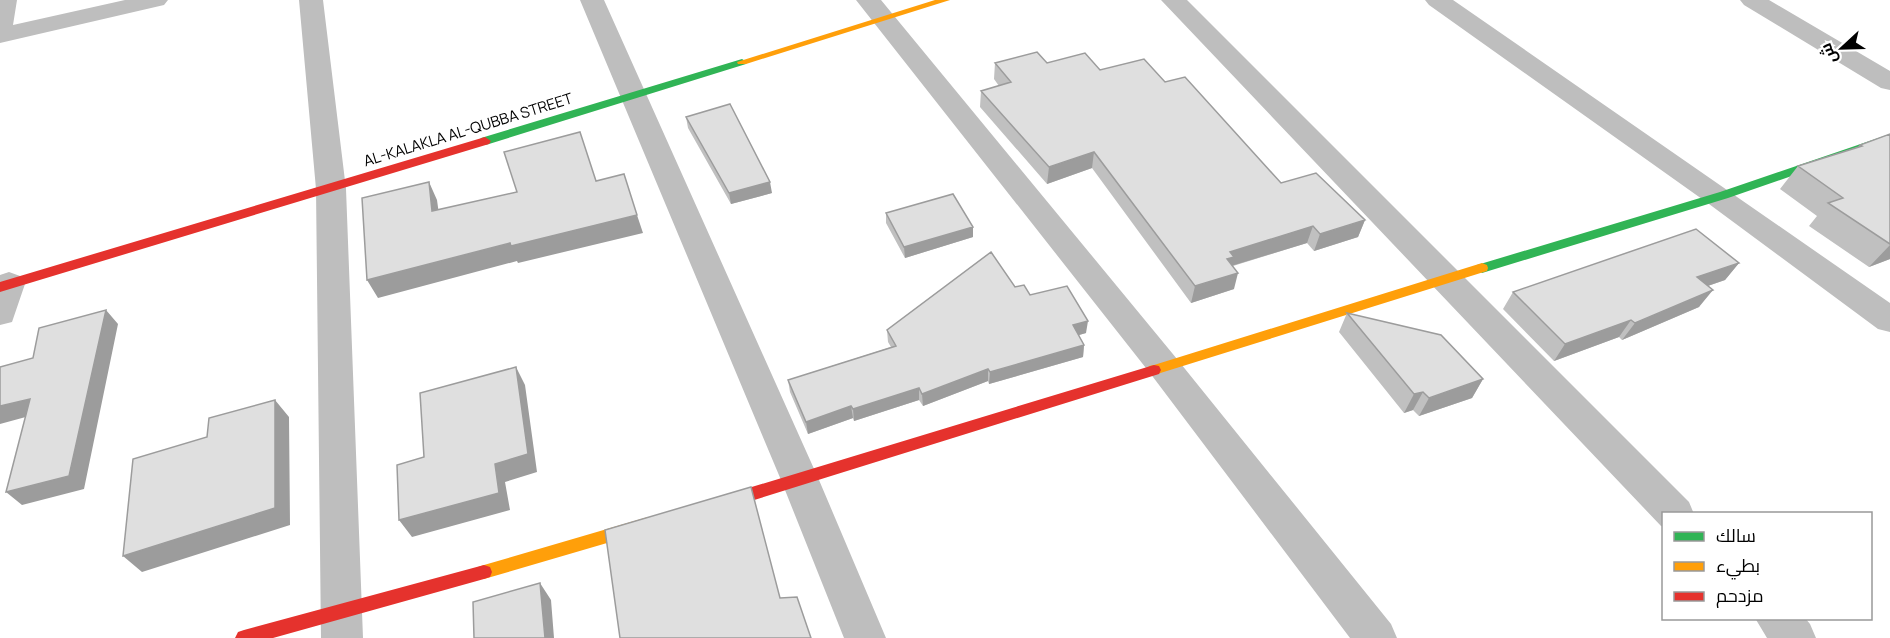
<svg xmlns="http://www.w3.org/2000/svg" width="1890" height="638" font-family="Manrope,Cairo,sans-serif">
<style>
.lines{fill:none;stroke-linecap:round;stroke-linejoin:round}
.street{fill:#bebebe;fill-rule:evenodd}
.fast{fill:#30b455;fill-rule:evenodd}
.slow{fill:#ff9f0a;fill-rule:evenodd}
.jam{fill:#e5322d;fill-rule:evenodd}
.wall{fill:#c0c0c0}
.shaded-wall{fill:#9c9c9c}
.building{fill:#dfdfdf;stroke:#9c9c9c;stroke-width:1.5}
.labels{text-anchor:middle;stroke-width:4.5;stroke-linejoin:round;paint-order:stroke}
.street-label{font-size:15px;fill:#000;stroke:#fff}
</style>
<rect width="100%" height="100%" fill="#fff"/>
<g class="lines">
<path class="street" d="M 0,0 L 17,0 L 13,25 L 125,0 L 168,0 L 164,5 L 0,43 Z
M 299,0 L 323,0 L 346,189 L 363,638 L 321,638 L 316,189 Z
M 580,0 L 604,0 L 819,480 L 886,638 L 844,638 L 781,480 Z
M 856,0 L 881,0 L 1177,359 L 1391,624 L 1397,638 L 1350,638 L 1153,377 Z
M 1161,0 L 1187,0 L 1689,502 L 1694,514 L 1664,514 L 1664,527 L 1661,526 Z
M 1425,0 L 1453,0 L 1890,303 L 1890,332 L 1878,329 L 1709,204 L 1429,5 Z
M 1740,0 L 1769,0 L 1890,71 L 1890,90 L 1881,88 L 1744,5 Z
M 9,272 L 20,276 L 25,284 L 12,322 L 0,325 L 0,275 Z
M 1755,618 L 1805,618 L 1810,624 L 1816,638 L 1767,638 Z"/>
<path class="fast" d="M 742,59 L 747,62 L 746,64 L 489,144 L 485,145 L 479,141 L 481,138 Z
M 1890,134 L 1890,142 L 1728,198 L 1482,273 L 1476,268 L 1477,265 L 1720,192 Z"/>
<path class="slow" d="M 935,0 L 950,0 L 746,64 L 738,64 L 737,62 Z
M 1482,263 L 1487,265 L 1488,268 L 1487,271 L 1154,375 L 1149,374 L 1147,370 L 1149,366 L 1154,365 Z
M 648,517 L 654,519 L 656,524 L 654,529 L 648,531 L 484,579 L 478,577 L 476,572 L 478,567 L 484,565 Z"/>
<path class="jam" d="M 485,137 L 491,141 L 489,144 L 0,292 L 0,282 Z
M 1154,365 L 1159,366 L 1161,370 L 1159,374 L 709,514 L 703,512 L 701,507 L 703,502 L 709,500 Z
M 484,565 L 490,567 L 492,572 L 490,577 L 484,579 L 273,638 L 235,638 L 238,632 L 244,630 Z"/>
</g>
<path class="wall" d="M 995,63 L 1047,63 L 1100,70 L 1165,82 L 1281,183 L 1365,220 L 1358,237 L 1314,251 L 1307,243 L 1233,266 L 1234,289 L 1191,303 L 1092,168 L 1047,184 L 980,107 L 981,91 L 999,86 L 994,79 Z
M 686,117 L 772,193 L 731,204 L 688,128 Z
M 1890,134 L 1890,259 L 1869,267 L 1809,226 L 1817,216 L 1780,189 L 1798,166 L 1858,147 L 1860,145 Z
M 886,213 L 973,227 L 973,237 L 905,258 L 886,223 Z
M 1739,263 L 1725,280 L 1708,286 L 1699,307 L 1622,340 L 1619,337 L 1554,361 L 1503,309 L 1513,292 Z
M 1015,287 L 1030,295 L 1086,333 L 1079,335 L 1084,345 L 1083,357 L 989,384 L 988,381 L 923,406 L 919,400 L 854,421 L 853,418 L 808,434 L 790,392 L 788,380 L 891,347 L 888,342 L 887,330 Z
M 1347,313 L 1483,379 L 1472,398 L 1419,416 L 1413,410 L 1404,413 L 1339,332 Z"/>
<path class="shaded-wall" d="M 1094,152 L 1092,168 L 1047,184 L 1049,167 Z
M 429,182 L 437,200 L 441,229 L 432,211 Z
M 770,182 L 772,193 L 731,204 L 729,193 Z
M 637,215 L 643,233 L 518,263 L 517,261 L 378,298 L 367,280 L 510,243 Z
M 1365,220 L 1358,237 L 1314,251 L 1320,234 Z
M 1313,226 L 1307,243 L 1231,266 L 1222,275 L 1230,252 Z
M 973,227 L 973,237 L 905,258 L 904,247 Z
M 1890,245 L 1890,259 L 1869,267 Z
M 1739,263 L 1725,280 L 1684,294 L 1697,277 Z
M 1238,273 L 1234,289 L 1191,303 L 1195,286 Z
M 1713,290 L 1699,307 L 1622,340 L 1635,323 Z
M 106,310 L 118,324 L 84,489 L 22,505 L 6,492 Z
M 1631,320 L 1619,337 L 1554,361 L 1565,344 Z
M 1088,321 L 1086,333 L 1072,337 L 1073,325 Z
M 1084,345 L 1083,357 L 989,384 L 990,372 Z
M 516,367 L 525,385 L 537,472 L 505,482 L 510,510 L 412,537 L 399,520 Z
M 988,369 L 988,381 L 923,406 L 922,394 Z
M 1483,379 L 1472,398 L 1419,416 L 1429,398 Z
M 919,388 L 919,400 L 854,421 L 853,409 Z
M 1423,392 L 1413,410 L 1404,413 L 1414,394 Z
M 30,399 L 44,412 L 0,424 L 0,406 Z
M 275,400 L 289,417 L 290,525 L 142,572 L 123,556 Z
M 851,406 L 853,418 L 808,434 L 806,422 Z
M 540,583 L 551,600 L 554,638 L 545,638 Z"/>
<path class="building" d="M 1037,52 L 1047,63 L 1085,53 L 1100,70 L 1144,59 L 1165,82 L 1185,77 L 1281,183 L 1316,173 L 1365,220 L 1320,234 L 1313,226 L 1230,252 L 1234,257 L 1227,259 L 1238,273 L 1195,286 L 1094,152 L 1049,167 L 981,91 L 1011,82 L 995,63 Z
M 730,104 L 770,182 L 729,193 L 686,117 Z
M 580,132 L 596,181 L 624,174 L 637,215 L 511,246 L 510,243 L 367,280 L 362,198 L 429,182 L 432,211 L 517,192 L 504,152 Z
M 1890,134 L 1890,244 L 1828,203 L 1843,198 L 1798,166 L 1862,146 L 1860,145 Z
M 953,194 L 973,227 L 904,247 L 886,213 Z
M 1696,229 L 1739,263 L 1697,277 L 1713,290 L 1635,323 L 1631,320 L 1565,344 L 1513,292 Z
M 991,252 L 1015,287 L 1024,285 L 1030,295 L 1067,286 L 1088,321 L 1073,325 L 1084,345 L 990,372 L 988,369 L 922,394 L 919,388 L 853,409 L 851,406 L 806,422 L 788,380 L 896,346 L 887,330 Z
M 106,310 L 69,476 L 6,492 L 30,399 L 0,406 L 0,367 L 33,358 L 39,328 Z
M 1347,313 L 1441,335 L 1483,379 L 1429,398 L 1423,392 L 1414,394 Z
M 516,367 L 528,454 L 495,464 L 499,493 L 399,520 L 397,465 L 424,457 L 420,393 Z
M 275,400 L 275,508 L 123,556 L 133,459 L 207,437 L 209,418 Z
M 751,487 L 780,598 L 797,597 L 811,638 L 620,638 L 605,530 Z
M 540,583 L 545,638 L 474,638 L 473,602 Z"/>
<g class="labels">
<g class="street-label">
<text transform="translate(468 130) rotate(-17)" y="5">AL-KALAKLA AL-QUBBA STREET</text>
</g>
</g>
<rect x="1662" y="512" width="210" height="108" fill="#ffffff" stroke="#999999" stroke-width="1.5"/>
<rect x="1674" y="532" width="30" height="9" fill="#30b455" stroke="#999999" stroke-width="1.5"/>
<text x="1716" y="542" font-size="18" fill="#000000">سالك</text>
<rect x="1674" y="562" width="30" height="9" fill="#ff9f0a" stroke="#999999" stroke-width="1.5"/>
<text x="1716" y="572" font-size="18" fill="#000000">بطيء</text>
<rect x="1674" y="592" width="30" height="9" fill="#e5322d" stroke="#999999" stroke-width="1.5"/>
<text x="1716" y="602" font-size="18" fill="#000000">مزدحم</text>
<g transform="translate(1842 48) rotate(248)" stroke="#ffffff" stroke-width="4.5" paint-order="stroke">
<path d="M0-4.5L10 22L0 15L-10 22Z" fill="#000000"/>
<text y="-9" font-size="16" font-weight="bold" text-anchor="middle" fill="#000000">ش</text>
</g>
</svg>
